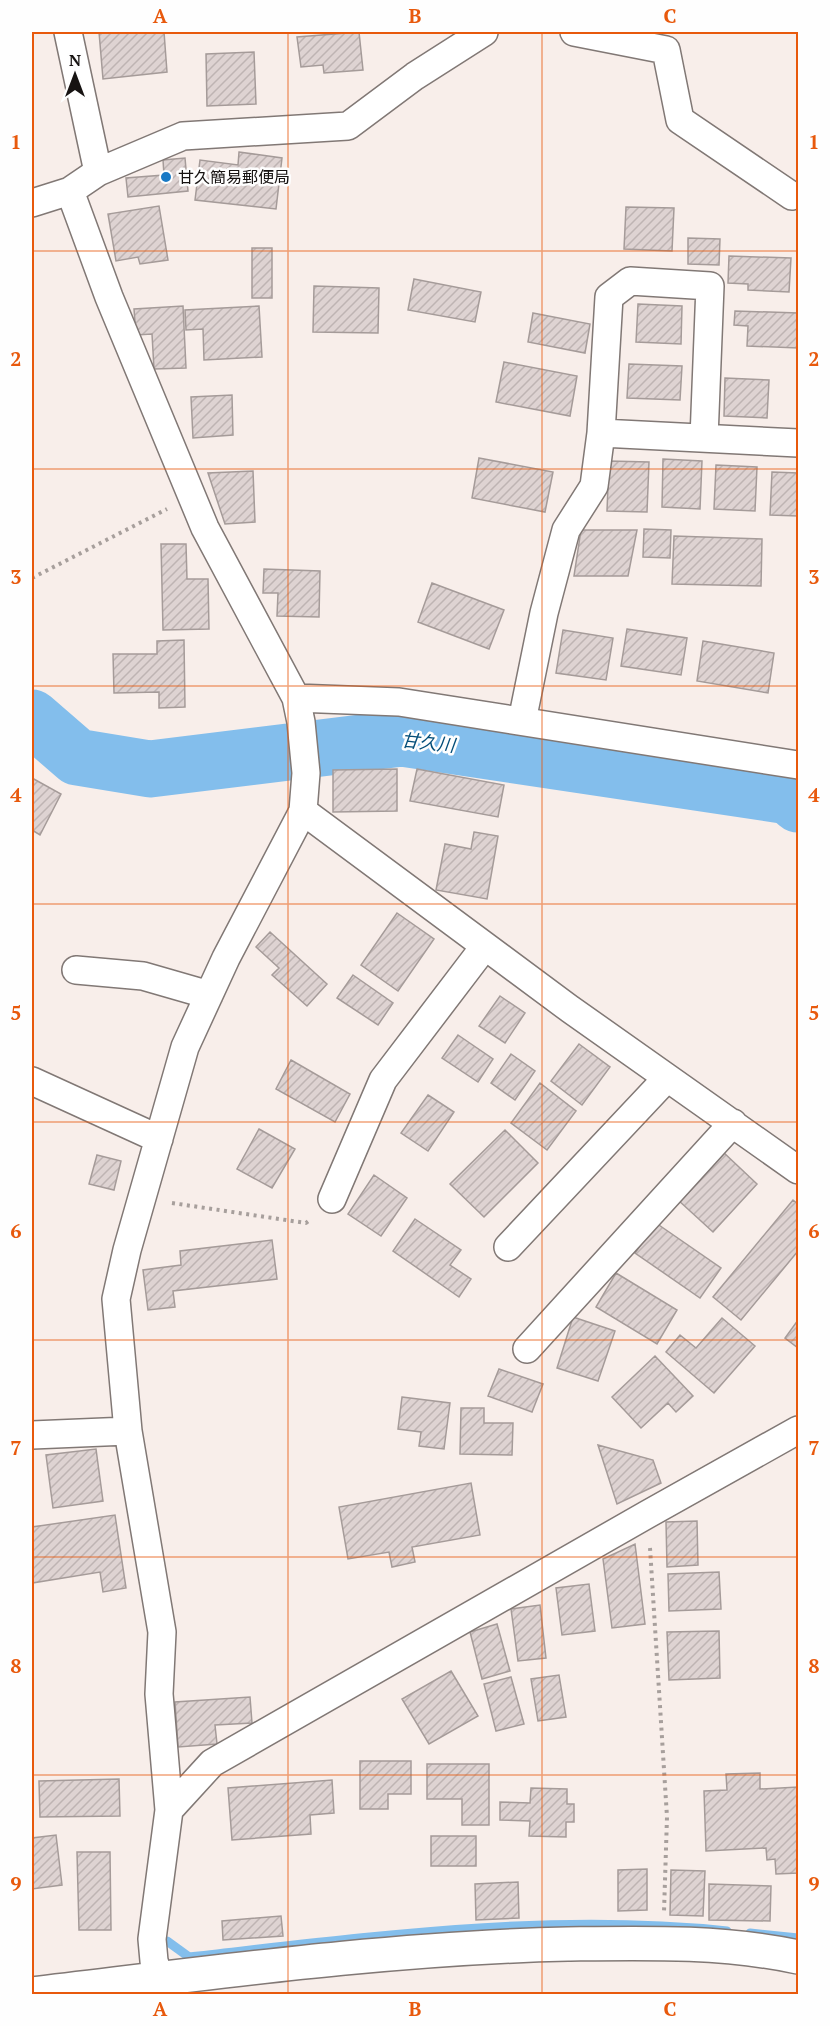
<svg xmlns="http://www.w3.org/2000/svg" width="830" height="2026" font-family="'PT Serif','Noto Sans JP',serif">
<style>
.lines{fill:none;stroke-linecap:round;stroke-linejoin:round}
.stream{stroke:#83beec;stroke-width:9}
.river{stroke:#83beec;stroke-width:57}
.building{fill:url(#building-hatch);stroke:#a59b99;stroke-width:1.5}
.minor-casing{stroke:#817875;stroke-width:30}
.tertiary-casing{stroke:#817875;stroke-width:36}
.path{stroke:#a79f9c;stroke-width:4;stroke-dasharray:3 4.5;stroke-linecap:butt}
.minor{stroke:#fff;stroke-width:27}
.tertiary{stroke:#fff;stroke-width:33}
.grid{fill:none;stroke:#e8590c;stroke-width:1.5;stroke-opacity:0.55}
.poi-dot{fill:#1879c5;stroke:#fefefe;stroke-width:2}
.labels{text-anchor:middle;stroke-width:5;stroke-linejoin:round;paint-order:stroke}
.poi-label{font-size:16px;fill:#171312;stroke:#fefefe;text-anchor:start}
.water-label{font-size:18px;font-style:italic;fill:#044e79;stroke:#fefefe}
.neatline{fill:none;stroke:#e8590c;stroke-width:2}
.grid-label{font-size:20px;text-anchor:middle;font-weight:bold;fill:#e8590c}
</style>
<defs>
<pattern id="building-hatch" width="6" height="6" patternUnits="userSpaceOnUse" patternTransform="scale(1.5)"><rect width="6" height="6" fill="#ded3d2"/><path d="M-1 1l2-2M0 6l6-6M5 7l2-2" fill="none" stroke="#beb4b3"/></pattern>
</defs>
<rect width="100%" height="100%" fill="#f8eeea"/>
<g class="lines">
<path class="stream" d="M 750,1933 L 798,1938
M 167,1941 L 189,1957 C 367,1937 548,1912 727,1931"/>
<path class="river" d="M 32,718 L 77,757 L 150,769 L 402,738 L 789,796 L 798,804"/>
</g>
<path class="building" d="M 99,32 L 164,32 L 167,72 L 103,79 Z
M 359,32 L 363,70 L 324,73 L 323,65 L 301,67 L 297,37 Z
M 254,52 L 256,104 L 207,106 L 206,54 Z
M 239,152 L 282,158 L 276,209 L 195,200 L 200,160 L 238,165 Z
M 185,158 L 188,191 L 128,197 L 126,178 L 164,175 L 163,160 Z
M 159,206 L 168,260 L 140,264 L 138,257 L 116,261 L 108,214 Z
M 626,207 L 674,208 L 672,251 L 624,249 Z
M 688,238 L 720,239 L 719,265 L 688,264 Z
M 252,248 L 272,248 L 272,298 L 252,298 Z
M 729,256 L 791,258 L 789,292 L 748,290 L 748,284 L 728,283 Z
M 414,279 L 481,292 L 475,322 L 408,310 Z
M 314,286 L 379,288 L 378,333 L 313,332 Z
M 638,304 L 682,306 L 681,344 L 636,342 Z
M 183,306 L 186,368 L 154,369 L 152,334 L 136,335 L 134,309 Z
M 259,306 L 262,357 L 204,360 L 203,329 L 186,330 L 185,310 Z
M 735,311 L 798,313 L 798,348 L 747,346 L 748,326 L 734,325 Z
M 533,313 L 590,324 L 585,353 L 528,342 Z
M 504,362 L 577,376 L 570,416 L 496,402 Z
M 629,364 L 682,366 L 680,400 L 627,398 Z
M 725,378 L 769,380 L 767,418 L 724,416 Z
M 232,395 L 233,435 L 193,438 L 191,397 Z
M 479,458 L 553,472 L 545,512 L 472,498 Z
M 663,459 L 702,461 L 700,509 L 662,507 Z
M 609,461 L 649,462 L 647,512 L 607,511 Z
M 716,465 L 757,467 L 755,511 L 714,509 Z
M 253,471 L 255,522 L 225,524 L 208,473 Z
M 772,472 L 798,473 L 798,516 L 770,515 Z
M 644,529 L 671,530 L 670,558 L 643,557 Z
M 581,530 L 637,530 L 628,576 L 574,576 Z
M 674,536 L 762,539 L 761,586 L 672,584 Z
M 161,544 L 186,544 L 187,579 L 208,579 L 209,629 L 163,630 Z
M 264,569 L 320,571 L 319,617 L 277,616 L 278,593 L 263,593 Z
M 432,583 L 504,610 L 489,649 L 418,622 Z
M 627,629 L 687,638 L 681,675 L 621,666 Z
M 563,630 L 613,638 L 606,680 L 556,673 Z
M 184,640 L 185,707 L 159,708 L 159,692 L 114,693 L 113,654 L 157,654 L 157,641 Z
M 703,641 L 774,653 L 768,693 L 697,681 Z
M 397,769 L 397,811 L 333,812 L 333,770 Z
M 417,769 L 504,785 L 498,817 L 410,801 Z
M 32,778 L 61,794 L 40,835 L 32,830 Z
M 474,832 L 498,836 L 487,899 L 436,890 L 445,844 L 471,849 Z
M 397,913 L 434,939 L 398,991 L 361,965 Z
M 270,932 L 327,984 L 307,1006 L 272,975 L 279,968 L 256,947 Z
M 353,975 L 393,1003 L 378,1025 L 337,998 Z
M 500,996 L 525,1013 L 505,1043 L 479,1026 Z
M 458,1035 L 493,1059 L 478,1082 L 442,1058 Z
M 579,1044 L 610,1067 L 582,1105 L 551,1081 Z
M 511,1054 L 535,1071 L 515,1100 L 491,1083 Z
M 291,1060 L 350,1094 L 335,1122 L 276,1089 Z
M 540,1083 L 576,1111 L 547,1150 L 511,1123 Z
M 428,1095 L 454,1112 L 428,1151 L 401,1133 Z
M 259,1129 L 295,1149 L 272,1188 L 237,1169 Z
M 505,1130 L 538,1163 L 484,1217 L 450,1184 Z
M 722,1151 L 757,1184 L 713,1232 L 678,1200 Z
M 97,1155 L 121,1161 L 114,1190 L 89,1184 Z
M 374,1175 L 407,1198 L 381,1236 L 348,1214 Z
M 793,1200 L 798,1204 L 798,1251 L 741,1320 L 713,1297 Z
M 415,1219 L 461,1250 L 450,1265 L 471,1279 L 459,1297 L 393,1251 Z
M 656,1223 L 721,1268 L 700,1298 L 635,1253 Z
M 272,1240 L 277,1279 L 173,1291 L 175,1307 L 148,1310 L 143,1270 L 181,1265 L 180,1251 Z
M 616,1273 L 677,1310 L 657,1344 L 596,1307 Z
M 573,1317 L 615,1331 L 598,1381 L 557,1368 Z
M 722,1318 L 755,1346 L 714,1393 L 666,1352 L 680,1335 L 696,1348 Z
M 798,1320 L 798,1348 L 785,1338 Z
M 655,1356 L 693,1396 L 676,1412 L 668,1403 L 641,1428 L 612,1397 Z
M 499,1369 L 543,1384 L 532,1412 L 488,1396 Z
M 402,1397 L 450,1403 L 444,1449 L 419,1446 L 421,1432 L 398,1429 Z
M 461,1408 L 484,1408 L 484,1423 L 513,1423 L 512,1455 L 460,1454 Z
M 598,1445 L 653,1460 L 661,1483 L 617,1504 Z
M 96,1449 L 103,1501 L 53,1508 L 46,1455 Z
M 471,1483 L 480,1535 L 412,1547 L 415,1562 L 392,1567 L 389,1552 L 348,1559 L 339,1507 Z
M 115,1515 L 126,1588 L 103,1592 L 100,1572 L 32,1583 L 32,1527 Z
M 697,1521 L 698,1565 L 667,1567 L 666,1522 Z
M 635,1544 L 645,1624 L 612,1628 L 603,1559 Z
M 719,1572 L 721,1609 L 669,1611 L 668,1574 Z
M 589,1584 L 595,1631 L 562,1635 L 556,1588 Z
M 540,1605 L 546,1658 L 518,1661 L 511,1609 Z
M 497,1624 L 510,1671 L 482,1679 L 470,1632 Z
M 719,1631 L 720,1678 L 669,1680 L 667,1632 Z
M 451,1671 L 478,1716 L 429,1744 L 402,1699 Z
M 559,1675 L 566,1717 L 538,1721 L 531,1679 Z
M 511,1677 L 524,1724 L 496,1731 L 484,1684 Z
M 250,1697 L 252,1723 L 215,1725 L 217,1744 L 178,1747 L 175,1702 Z
M 360,1761 L 411,1761 L 411,1794 L 388,1794 L 388,1809 L 360,1809 Z
M 427,1764 L 489,1764 L 489,1825 L 462,1825 L 462,1799 L 427,1799 Z
M 760,1773 L 760,1789 L 798,1787 L 798,1873 L 776,1874 L 775,1859 L 767,1860 L 766,1848 L 706,1851 L 704,1791 L 727,1790 L 726,1774 Z
M 119,1779 L 120,1816 L 40,1817 L 39,1781 Z
M 332,1780 L 334,1813 L 310,1815 L 311,1834 L 232,1840 L 228,1788 Z
M 531,1788 L 567,1789 L 567,1804 L 574,1804 L 574,1822 L 566,1822 L 566,1837 L 529,1836 L 530,1821 L 500,1820 L 500,1802 L 530,1803 Z
M 56,1835 L 62,1885 L 32,1889 L 32,1838 Z
M 431,1836 L 476,1836 L 476,1866 L 431,1866 Z
M 77,1852 L 110,1852 L 111,1930 L 79,1930 Z
M 647,1869 L 647,1910 L 618,1911 L 618,1870 Z
M 671,1870 L 705,1871 L 703,1916 L 670,1915 Z
M 518,1882 L 519,1918 L 476,1920 L 475,1884 Z
M 709,1884 L 771,1886 L 770,1921 L 709,1920 Z
M 281,1916 L 283,1936 L 223,1940 L 222,1921 Z"/>
<g class="lines">
<g class="minor-casing">
<path id="minor" d="M 68,32 L 98,172
M 574,32 L 666,50 L 680,120 L 792,196
M 70,191 L 109,297 L 205,528 L 296,698 L 301,722 L 306,773 L 303,811 L 226,958 L 185,1047 L 127,1250 L 116,1299 L 128,1431 L 162,1632 L 159,1694 L 169,1810 L 152,1939 L 154,1961 L 160,1979
M 32,203 L 70,191 L 98,172 L 183,136 L 348,126 L 415,76 L 484,32
M 601,433 L 798,443
M 296,698 L 399,702 L 798,765
M 522,721 L 544,613 L 566,530 L 594,486 L 601,433 L 609,297 L 630,281 L 710,286 L 704,438
M 303,811 L 570,1009 L 798,1170
M 76,970 L 143,976 L 209,995
M 32,1081 L 159,1139
M 332,1199 L 383,1080 L 485,946
M 508,1247 L 667,1078
M 527,1349 L 733,1123
M 32,1435 L 128,1431
M 169,1810 L 212,1763 L 648,1514 L 798,1430"/>
</g>
<g class="tertiary-casing">
<path id="tertiary" d="M 32,1994 C 210,1973 389,1948 568,1944 C 645,1943 723,1941 798,1957"/>
</g>
<path class="path" d="M 32,578 L 167,509
M 172,1203 L 306,1223 L 311,1219
M 650,1548 L 667,1817 L 664,1912"/>
<use href="#minor" class="minor"/>
<use href="#tertiary" class="tertiary"/>
</g>
<path class="grid" d="M 288,32 L 288,1994M 542,32 L 542,1994M 32,251 L 798,251M 32,469 L 798,469M 32,686 L 798,686M 32,904 L 798,904M 32,1122 L 798,1122M 32,1340 L 798,1340M 32,1557 L 798,1557M 32,1775 L 798,1775"/>
<circle class="poi-dot" cx="166" cy="177" r="6"/>
<g class="labels">
<g class="poi-label">
<text x="178" y="183">甘久簡易郵便局</text>
</g>
<g class="water-label">
<text transform="translate(428 743) rotate(6)" y="6">甘久川</text>
</g>
</g>
<rect width="830" height="2026" fill="none" stroke="#fefefe" stroke-width="66"/>
<g transform="translate(75 75)" stroke="#fefefe" stroke-width="4.5" paint-order="stroke">
<path d="M0-4.5L10 22L0 15L-10 22Z" fill="#171312"/>
<text y="-9" font-size="16" font-weight="bold" text-anchor="middle" fill="#171312">N</text>
</g>
<rect x="33" y="33" width="764" height="1960" class="neatline"/>
<g class="grid-label">
<text x="160" y="23">A</text>
<text x="415" y="23">B</text>
<text x="670" y="23">C</text>
<text x="16" y="149">1</text>
<text x="814" y="149">1</text>
<text x="16" y="366">2</text>
<text x="814" y="366">2</text>
<text x="16" y="584">3</text>
<text x="814" y="584">3</text>
<text x="16" y="802">4</text>
<text x="814" y="802">4</text>
<text x="16" y="1020">5</text>
<text x="814" y="1020">5</text>
<text x="16" y="1238">6</text>
<text x="814" y="1238">6</text>
<text x="16" y="1455">7</text>
<text x="814" y="1455">7</text>
<text x="16" y="1673">8</text>
<text x="814" y="1673">8</text>
<text x="16" y="1891">9</text>
<text x="814" y="1891">9</text>
<text x="160" y="2016">A</text>
<text x="415" y="2016">B</text>
<text x="670" y="2016">C</text>
</g>
</svg>
